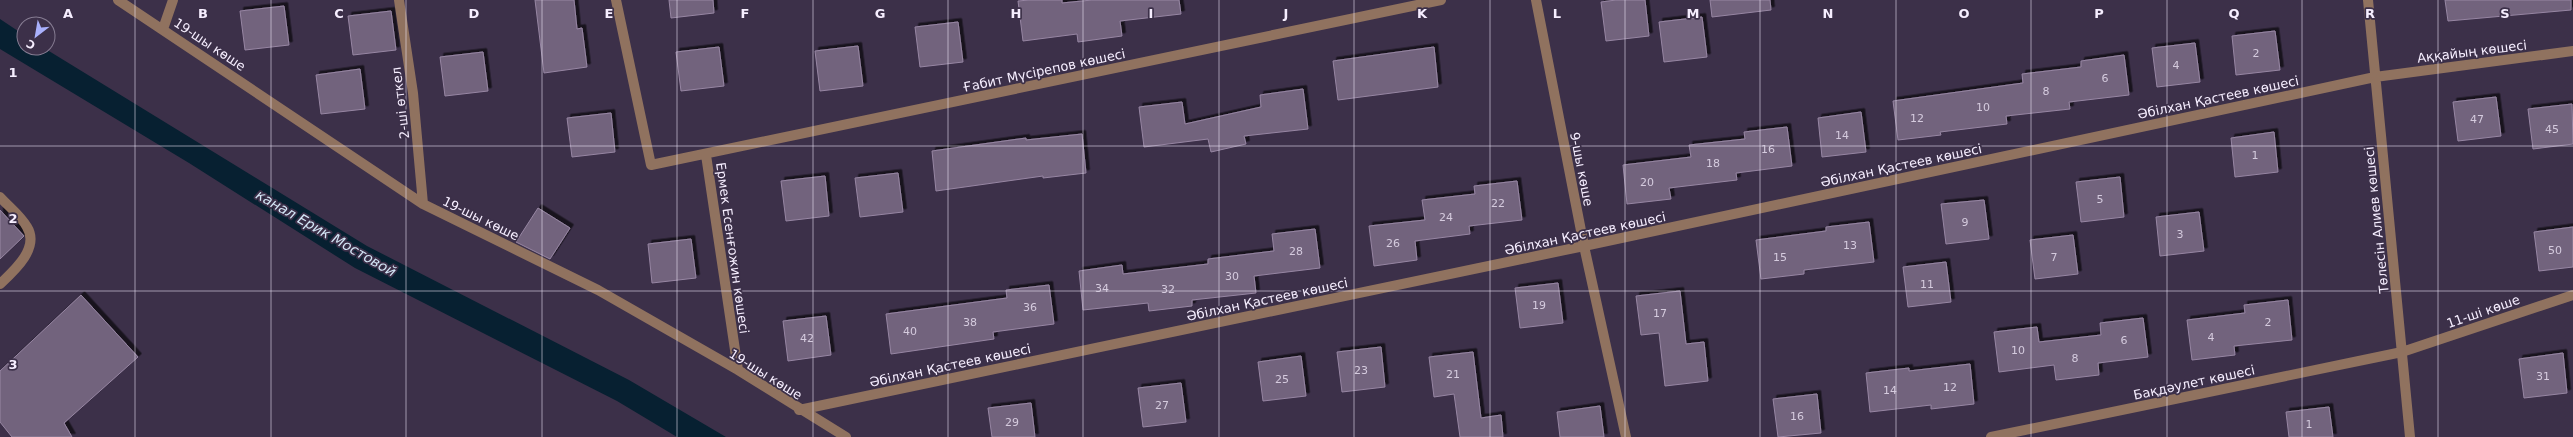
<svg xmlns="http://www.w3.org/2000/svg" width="2573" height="437" font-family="'DejaVu Sans',sans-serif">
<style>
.water{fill:#072031}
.building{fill:#72637d;stroke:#9786a3;filter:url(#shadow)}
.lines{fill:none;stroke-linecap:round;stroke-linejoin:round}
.minor{stroke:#90725f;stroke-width:10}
.grid{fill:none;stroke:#f6eeff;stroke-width:1;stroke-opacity:0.55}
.labels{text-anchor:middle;stroke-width:3.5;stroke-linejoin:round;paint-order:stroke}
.number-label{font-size:11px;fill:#d5cbde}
.street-label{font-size:13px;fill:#f6eeff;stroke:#3c3049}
.water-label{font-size:14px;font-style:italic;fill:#d4e7f7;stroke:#3c3049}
.grid-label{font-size:13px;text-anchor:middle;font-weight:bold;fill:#f6eeff;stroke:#3c3049;stroke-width:3.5;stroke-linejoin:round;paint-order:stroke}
</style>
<defs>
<filter id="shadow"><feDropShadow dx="3.5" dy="-3.5" stdDeviation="0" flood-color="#0009"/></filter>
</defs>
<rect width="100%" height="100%" fill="#3c3049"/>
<path class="water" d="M 0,19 L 24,35 L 24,48 L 44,48 L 367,246 L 629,380 L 726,437 L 677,437 L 617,401 L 355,268 L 189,163 L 0,49 Z"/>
<path class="building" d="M 535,0 L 574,0 L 577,29 L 582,28 L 587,67 L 544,73 Z
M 669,0 L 713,0 L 714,13 L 671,18 Z
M 1029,0 L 1062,0 L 1062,3 L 1092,0 L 1179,0 L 1181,14 L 1120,21 L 1122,36 L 1078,42 L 1077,34 L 1023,41 L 1018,1 Z
M 1616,0 L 1645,0 L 1649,36 L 1606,41 L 1601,2 Z
M 1710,0 L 1770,0 L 1771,10 L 1712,17 Z
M 2445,0 L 2571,0 L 2571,10 L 2448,21 Z
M 284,6 L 289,45 L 245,50 L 240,11 Z
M 391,11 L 396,50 L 353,55 L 348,16 Z
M 1702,17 L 1707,57 L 1664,62 L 1659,22 Z
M 958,22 L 963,62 L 920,67 L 915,27 Z
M 2275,31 L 2280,70 L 2236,75 L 2232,36 Z
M 2195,43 L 2200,82 L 2157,87 L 2152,48 Z
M 858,46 L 863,86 L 820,91 L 815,51 Z
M 719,47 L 724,86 L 681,91 L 676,52 Z
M 1434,47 L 1438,87 L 1338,100 L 1333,61 Z
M 483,52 L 488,91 L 445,96 L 440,57 Z
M 2124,55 L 2129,95 L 2069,102 L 2070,109 L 2006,116 L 2007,124 L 1940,132 L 1941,135 L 1898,140 L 1893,101 L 2023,83 L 2022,74 L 2081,67 L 2081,61 Z
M 360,69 L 365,109 L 321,114 L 316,75 Z
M 1303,89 L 1308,129 L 1244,136 L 1246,144 L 1211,152 L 1208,139 L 1144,147 L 1139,107 L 1182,102 L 1185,124 L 1261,107 L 1260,95 Z
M 2496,97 L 2501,136 L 2458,141 L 2453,102 Z
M 2572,104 L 2573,144 L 2533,149 L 2528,109 Z
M 1861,112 L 1866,152 L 1822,157 L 1818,118 Z
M 611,113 L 615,152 L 572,157 L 567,118 Z
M 1787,127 L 1792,166 L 1736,173 L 1737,180 L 1669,188 L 1671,199 L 1627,204 L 1623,165 L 1691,157 L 1689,145 L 1745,139 L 1744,132 Z
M 2274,132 L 2278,172 L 2235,177 L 2231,138 Z
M 1082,134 L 1086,173 L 1043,178 L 1043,176 L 936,191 L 932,151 L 1026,138 L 1026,140 Z
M 898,173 L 903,212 L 860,217 L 855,178 Z
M 825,176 L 829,216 L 786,221 L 781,181 Z
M 2120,177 L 2124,217 L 2081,222 L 2076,182 Z
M 1517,181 L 1522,220 L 1469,226 L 1470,234 L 1415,241 L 1417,260 L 1374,266 L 1369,226 L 1425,220 L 1422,200 L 1475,194 L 1474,186 Z
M 1984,200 L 1989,239 L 1946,244 L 1941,204 Z
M 538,208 L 570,228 L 550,259 L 516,242 Z
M 0,210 L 24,236 L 0,259 Z
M 2199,212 L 2204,251 L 2160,256 L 2156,217 Z
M 1869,222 L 1874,262 L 1804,270 L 1804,274 L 1761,279 L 1756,240 L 1826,231 L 1826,227 Z
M 2573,227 L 2573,267 L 2539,271 L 2534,232 Z
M 1315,229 L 1320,268 L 1254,276 L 1256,293 L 1192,300 L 1192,306 L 1149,311 L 1148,303 L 1083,310 L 1079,271 L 1122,265 L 1123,274 L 1208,264 L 1208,259 L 1274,251 L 1272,234 Z
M 2073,235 L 2078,274 L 2035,279 L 2030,240 Z
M 691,239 L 696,278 L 652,283 L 648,244 Z
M 1946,262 L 1951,302 L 1908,307 L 1903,267 Z
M 1558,283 L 1563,323 L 1520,328 L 1515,288 Z
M 1049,285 L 1054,324 L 993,332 L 994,339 L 891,354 L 886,314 L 1007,298 L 1006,290 Z
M 1680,291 L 1686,344 L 1704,342 L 1708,381 L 1665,386 L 1659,333 L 1641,335 L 1636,296 Z
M 81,295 L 138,357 L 64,423 L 72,437 L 12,437 L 0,422 L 0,371 Z
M 2288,300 L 2292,340 L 2234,346 L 2235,355 L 2192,360 L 2187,320 L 2245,313 L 2244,305 Z
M 826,316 L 831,355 L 788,361 L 783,321 Z
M 2143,318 L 2148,357 L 2098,363 L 2099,375 L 2056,380 L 2054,365 L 1999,372 L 1994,332 L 2037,327 L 2039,342 L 2101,335 L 2100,323 Z
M 1381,347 L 1385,387 L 1342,392 L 1337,352 Z
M 1473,352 L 1481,418 L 1501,415 L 1503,437 L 1460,437 L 1454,394 L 1434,397 L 1429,357 Z
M 2563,353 L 2567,393 L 2524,398 L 2519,359 Z
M 1301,356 L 1306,396 L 1263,401 L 1258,362 Z
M 1970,364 L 1974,404 L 1931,409 L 1931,405 L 1870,412 L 1866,373 L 1909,368 L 1909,371 Z
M 1181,383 L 1186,422 L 1143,427 L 1138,388 Z
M 1817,394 L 1821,433 L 1778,437 L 1773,399 Z
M 1031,403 L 1035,437 L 992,437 L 988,408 Z
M 1600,406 L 1604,437 L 1560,437 L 1557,412 Z
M 2329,407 L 2333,437 L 2289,437 L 2286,412 Z"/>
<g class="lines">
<path class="minor" d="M 118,0 L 423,204 L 598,290 L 738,370 L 846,437
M 399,0 L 413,93 L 423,204
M 616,0 L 651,165 L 1441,0
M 1536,0 L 1584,246 L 1626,437
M 2368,0 L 2410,437
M 163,29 L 173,0
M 706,155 L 738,370
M 0,197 C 9,207 21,216 27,227 C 40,248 14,271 0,284
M 799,410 L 1584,246 L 2375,77 L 2573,51
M 1991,437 L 2402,352 L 2573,295"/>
</g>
<path class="grid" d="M 135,0 L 135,437M 271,0 L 271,437M 406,0 L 406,437M 542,0 L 542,437M 677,0 L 677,437M 813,0 L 813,437M 948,0 L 948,437M 1083,0 L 1083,437M 1219,0 L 1219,437M 1354,0 L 1354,437M 1490,0 L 1490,437M 1625,0 L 1625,437M 1760,0 L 1760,437M 1896,0 L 1896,437M 2031,0 L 2031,437M 2167,0 L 2167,437M 2302,0 L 2302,437M 2438,0 L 2438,437M 0,146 L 2573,146M 0,291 L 2573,291"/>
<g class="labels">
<g class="number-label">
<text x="2256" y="57">2</text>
<text x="2176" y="69">4</text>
<text x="2105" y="82">6</text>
<text x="2046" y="95">8</text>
<text x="1983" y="111">10</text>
<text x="1917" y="122">12</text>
<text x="2477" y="123">47</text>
<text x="2552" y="133">45</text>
<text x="1842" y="139">14</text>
<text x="1768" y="153">16</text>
<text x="2255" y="159">1</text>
<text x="1713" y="167">18</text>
<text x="1647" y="186">20</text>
<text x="2100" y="203">5</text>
<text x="1498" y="207">22</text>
<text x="1446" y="221">24</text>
<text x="1965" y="226">9</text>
<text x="2180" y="238">3</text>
<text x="1393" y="247">26</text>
<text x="1850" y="249">13</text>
<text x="2555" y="254">50</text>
<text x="1296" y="255">28</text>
<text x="1780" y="261">15</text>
<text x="2054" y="261">7</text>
<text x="1232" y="280">30</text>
<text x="1927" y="288">11</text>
<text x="1102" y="292">34</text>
<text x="1168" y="293">32</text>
<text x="1539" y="309">19</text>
<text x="1030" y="311">36</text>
<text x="1660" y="317">17</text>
<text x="970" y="326">38</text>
<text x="2268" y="326">2</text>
<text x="910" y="335">40</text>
<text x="2211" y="341">4</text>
<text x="807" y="342">42</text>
<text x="2124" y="344">6</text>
<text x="2018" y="354">10</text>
<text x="2075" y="362">8</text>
<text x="1361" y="374">23</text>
<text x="1453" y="378">21</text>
<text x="2543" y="380">31</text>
<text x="1282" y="383">25</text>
<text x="1950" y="391">12</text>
<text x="1890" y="394">14</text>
<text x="1162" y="409">27</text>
<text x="1797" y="420">16</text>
<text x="1012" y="426">29</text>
<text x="2309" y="428">1</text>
</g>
<g class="street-label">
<text transform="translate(210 44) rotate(34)" y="5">19-шы көше</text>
<text transform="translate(2472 51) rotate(-7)" y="5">Аққайың көшесі</text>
<text transform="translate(1044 70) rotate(-12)" y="5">Ғабит Мүсірепов көшесi</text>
<text transform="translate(2218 97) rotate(-12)" y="5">Әбілхан Қастеев көшесi</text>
<text transform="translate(400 103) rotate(-97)" y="5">2-шi өткел</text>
<text transform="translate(1901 165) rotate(-12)" y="5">Әбілхан Қастеев көшесi</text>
<text transform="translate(1582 169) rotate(79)" y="5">9-шы көше</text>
<text transform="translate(481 218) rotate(26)" y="5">19-шы көше</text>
<text transform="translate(2376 220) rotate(-96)" y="5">Төлесін Алиев көшесі</text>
<text transform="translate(1585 233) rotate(-12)" y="5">Әбілхан Қастеев көшесi</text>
<text transform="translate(733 248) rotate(82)" y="5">Ермек Есенғожин көшесі</text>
<text transform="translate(1267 299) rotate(-12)" y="5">Әбілхан Қастеев көшесi</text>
<text transform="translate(2483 311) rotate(-19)" y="5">11-ші көше</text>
<text transform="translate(950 365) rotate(-12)" y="5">Әбілхан Қастеев көшесi</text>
<text transform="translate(766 374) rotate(32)" y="5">19-шы көше</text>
<text transform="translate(2194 382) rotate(-12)" y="5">Бақдәулет көшесi</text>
</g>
<g class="water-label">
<text transform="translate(326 233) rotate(30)" y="5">канал Ерик Мостовой</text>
</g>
</g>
<g class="grid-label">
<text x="68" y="18">A</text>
<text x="203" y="18">B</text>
<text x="339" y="18">C</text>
<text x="474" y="18">D</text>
<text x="609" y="18">E</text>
<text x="745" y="18">F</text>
<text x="880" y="18">G</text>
<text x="1016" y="18">H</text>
<text x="1151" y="18">I</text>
<text x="1286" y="18">J</text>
<text x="1422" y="18">K</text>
<text x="1557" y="18">L</text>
<text x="1693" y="18">M</text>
<text x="1828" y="18">N</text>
<text x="1964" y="18">O</text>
<text x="2099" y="18">P</text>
<text x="2234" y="18">Q</text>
<text x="2370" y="18">R</text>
<text x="2505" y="18">S</text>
<text x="13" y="77">1</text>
<text x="13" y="223">2</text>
<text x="13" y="369">3</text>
</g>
<g transform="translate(36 36) rotate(211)"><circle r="19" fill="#3c3049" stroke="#867c92"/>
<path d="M0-3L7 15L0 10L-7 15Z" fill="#a9b0fc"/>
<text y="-6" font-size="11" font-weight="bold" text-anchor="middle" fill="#f6eeff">С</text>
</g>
</svg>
